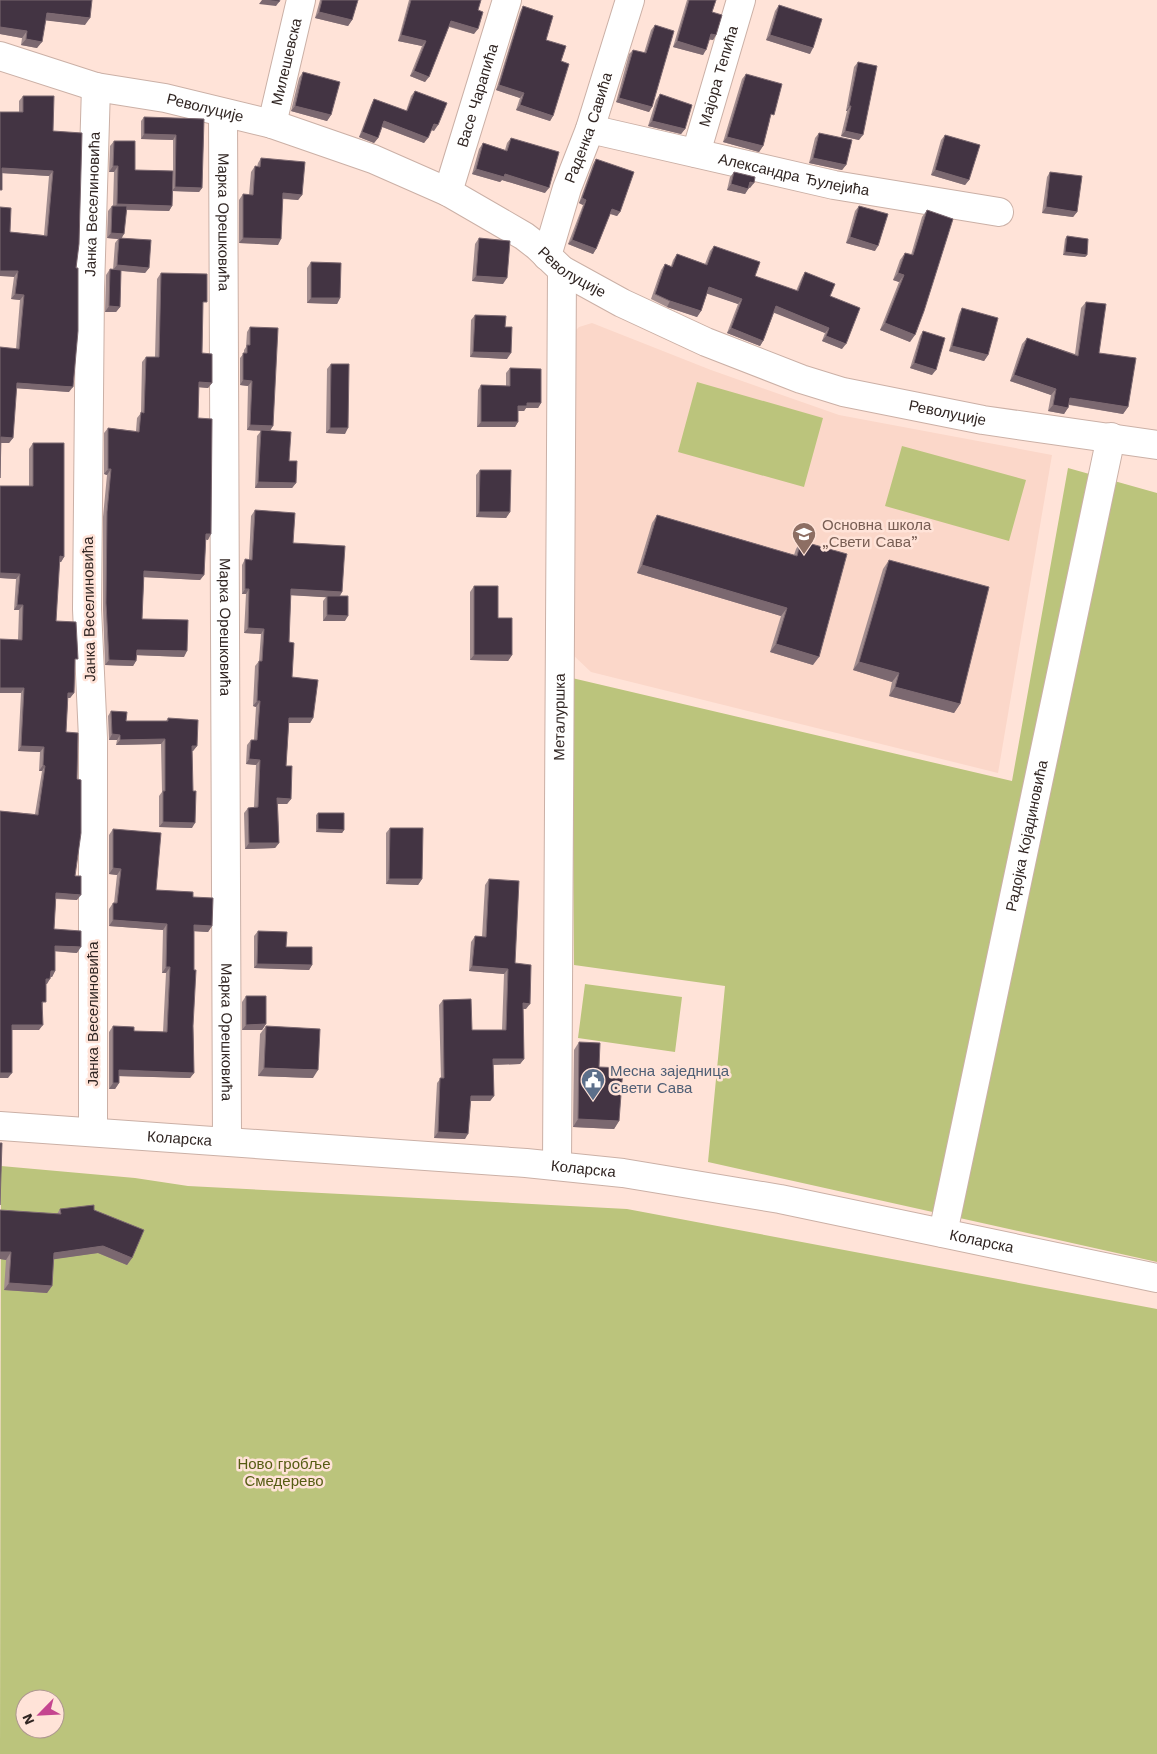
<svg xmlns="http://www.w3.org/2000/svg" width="1157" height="1754" font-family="'Work Sans',sans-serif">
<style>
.built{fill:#fbd7c9}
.green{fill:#bbc47c;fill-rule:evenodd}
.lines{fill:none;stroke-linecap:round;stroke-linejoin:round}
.minor-casing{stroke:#cbb0a6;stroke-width:30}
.major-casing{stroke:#cbb0a6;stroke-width:30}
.minor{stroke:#fff;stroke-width:28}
.major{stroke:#fff;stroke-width:28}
.wall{fill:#a18c8e}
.shaded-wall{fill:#7b6870}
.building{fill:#433443;stroke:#7b6870}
.labels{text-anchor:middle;stroke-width:5;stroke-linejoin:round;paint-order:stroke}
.street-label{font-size:15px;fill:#312623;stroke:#ffe3d8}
.education-label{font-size:15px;fill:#785e54;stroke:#ffe3d8;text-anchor:start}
.service-label{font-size:15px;fill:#4e5e75;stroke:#ffe3d8;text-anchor:start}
.park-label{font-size:15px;fill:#565c13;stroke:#ffe3d8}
</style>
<rect width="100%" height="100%" fill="#ffe3d8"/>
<path class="built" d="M 592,323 L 711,370 L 839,415 L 1052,455 L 998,773 L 591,672 L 572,654 L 572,334 L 579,327 Z"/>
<path class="green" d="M 697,382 L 823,418 L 804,487 L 678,452 Z
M 902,446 L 1026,480 L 1009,541 L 885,506 Z
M 1068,468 L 1157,493 L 1157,1262 L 708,1162 L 725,986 L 574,965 L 572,678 L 1012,781 Z
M 585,984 L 682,997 L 675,1052 L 578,1038 Z
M 1,1166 L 135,1178 L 188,1186 L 627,1209 L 1157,1309 L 1157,1754 L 0,1754 ZM 25,1699 L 55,1699 L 55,1729 L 25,1729 Z"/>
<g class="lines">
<g class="minor-casing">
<g id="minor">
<path id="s1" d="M 0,56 L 96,87 L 165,98 L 272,124 L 373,159 L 448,192 L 524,236 L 537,246 L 562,270 L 622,303 L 706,342 L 801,379 L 843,392 L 983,420 L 1157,445"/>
<path id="s2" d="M 223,113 L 227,1141"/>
<path id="s3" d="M 272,124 L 301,0"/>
<path id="s4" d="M 590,129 L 834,185 L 999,212"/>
<path id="s5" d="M 696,153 L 741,0"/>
<path id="s6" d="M 448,192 L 507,0"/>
<path id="s7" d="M 547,256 L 567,188 L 590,129 L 630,0"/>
<path id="s8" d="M 93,1132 L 93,738 L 87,609 L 90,289 L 96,87"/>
<path id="s9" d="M 557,1166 L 562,270"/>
<path id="s10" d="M 943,1233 L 1111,437"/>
</g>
</g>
<g class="major-casing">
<g id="major">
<path id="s11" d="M 0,1126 L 526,1163 L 623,1173 L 780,1199 L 1157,1278"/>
</g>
</g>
<use href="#minor" class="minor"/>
<use href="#major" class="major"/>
</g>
<path class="wall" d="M 0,0 L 85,25 L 46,20 L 37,48 L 21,45 L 22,38 L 0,34 Z
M 320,0 L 358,0 L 352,20 L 348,26 L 315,18 Z
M 409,0 L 481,0 L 478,10 L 474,34 L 449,27 L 425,82 L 410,76 L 422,46 L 398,41 Z
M 687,0 L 716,0 L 712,12 L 716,35 L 713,40 L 709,39 L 703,55 L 673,47 Z
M 779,5 L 810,54 L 766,40 L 775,11 Z
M 523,6 L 546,40 L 553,116 L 550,121 L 516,110 L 520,98 L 496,90 L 520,12 Z
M 655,25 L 652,107 L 649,112 L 616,102 L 629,54 L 633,50 L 644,53 L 651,30 Z
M 858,62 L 859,140 L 841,136 L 847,111 L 846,111 L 854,67 Z
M 303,72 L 331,115 L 327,121 L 291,111 L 299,78 Z
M 746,74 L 770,120 L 763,146 L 759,152 L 723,142 L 742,79 Z
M 415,91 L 434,131 L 431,130 L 424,143 L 382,127 L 378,138 L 374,143 L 359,137 L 371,105 L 374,99 L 406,111 L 411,96 Z
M 660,94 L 685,129 L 681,134 L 648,126 L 656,100 Z
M 23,96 L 53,131 L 76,268 L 69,392 L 16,388 L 13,438 L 9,443 L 1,443 L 0,347 L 16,349 L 20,300 L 11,299 L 14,277 L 10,232 L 44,235 L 49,176 L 2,173 L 0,112 L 19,112 L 19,101 Z
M 144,117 L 204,119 L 202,188 L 199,192 L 173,191 L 172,206 L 169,211 L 126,210 L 122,238 L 149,268 L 145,273 L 121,271 L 120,307 L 116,312 L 105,312 L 106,275 L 110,269 L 113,270 L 115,243 L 118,239 L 107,238 L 108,211 L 112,206 L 113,206 L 114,172 L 109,172 L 110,146 L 114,141 L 135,170 L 173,171 L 173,140 L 141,139 L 141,121 Z
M 819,133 L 846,165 L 842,170 L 809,163 L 815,138 Z
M 945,135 L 969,180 L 965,185 L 931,175 L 941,140 Z
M 511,138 L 545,193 L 502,180 L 500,182 L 472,174 L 479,149 L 483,143 L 505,150 L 507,143 Z
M 261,158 L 302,195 L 298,200 L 283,199 L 278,245 L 239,243 L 239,200 L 243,194 L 249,195 L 251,172 L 255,166 L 257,167 L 258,163 Z
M 596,159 L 620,212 L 617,216 L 610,214 L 596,249 L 593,254 L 568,244 L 583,205 L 579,203 L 580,200 L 593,164 Z
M 734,172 L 750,188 L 749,188 L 745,194 L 727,190 L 730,177 Z
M 1050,172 L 1077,212 L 1073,217 L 1042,213 L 1047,177 Z
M 859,206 L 875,251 L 846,243 L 855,211 Z
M 927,210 L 910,342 L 880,330 L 899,282 L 893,280 L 900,260 L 905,253 L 911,255 L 922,217 Z
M 1067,236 L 1087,255 L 1085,257 L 1063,255 L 1065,239 Z
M 479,238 L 503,284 L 472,281 L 475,244 Z
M 714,246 L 755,276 L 796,291 L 802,277 L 805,272 L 830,296 L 842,349 L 822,341 L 825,333 L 774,312 L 763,341 L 760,346 L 727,333 L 738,304 L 707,293 L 701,311 L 697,317 L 667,307 L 651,299 L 661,270 L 665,264 L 671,266 L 673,260 L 677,254 L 705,264 L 710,251 Z
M 311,262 L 340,298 L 337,304 L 307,303 L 307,268 Z
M 161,273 L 203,307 L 202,353 L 212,383 L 208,388 L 199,387 L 198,418 L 208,540 L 206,539 L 204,575 L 200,580 L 144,577 L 142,619 L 184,657 L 137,655 L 136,661 L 133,666 L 105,665 L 103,609 L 103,517 L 107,475 L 104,474 L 104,433 L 108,428 L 136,431 L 137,418 L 141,413 L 142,362 L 146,357 L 155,357 L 157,279 Z
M 1086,302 L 1099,353 L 1128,407 L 1123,414 L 1069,405 L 1064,414 L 1048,411 L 1051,395 L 1010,381 L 1022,344 L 1027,338 L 1075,354 L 1081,308 Z
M 962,308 L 988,355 L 984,361 L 949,351 L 959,314 Z
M 475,315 L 505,327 L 507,359 L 470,357 L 471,320 Z
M 250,327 L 270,431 L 289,461 L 296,483 L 292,488 L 255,488 L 257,436 L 261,431 L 247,430 L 248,386 L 240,385 L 240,358 L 244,353 L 244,350 L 246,347 L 247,332 Z
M 923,331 L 932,375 L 910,368 L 920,336 Z
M 331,364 L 345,434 L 326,433 L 327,369 Z
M 510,368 L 541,403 L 538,408 L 526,408 L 524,411 L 518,411 L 518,422 L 515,427 L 477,427 L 478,390 L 481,385 L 506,386 L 506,373 Z
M 33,443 L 64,557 L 61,562 L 59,562 L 56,621 L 75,662 L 74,693 L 70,698 L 68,698 L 66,732 L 75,876 L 77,900 L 56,899 L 54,929 L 77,953 L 55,951 L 55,971 L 52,977 L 50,976 L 46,984 L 39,1030 L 12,1030 L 8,1078 L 0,1078 L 0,811 L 35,814 L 42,771 L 39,771 L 40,752 L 18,751 L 21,693 L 18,640 L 19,610 L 14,610 L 16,579 L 0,578 L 0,486 L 29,486 L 29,449 Z
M 480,470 L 510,512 L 506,518 L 476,517 L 476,475 Z
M 255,510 L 293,543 L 342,592 L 340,596 L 345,621 L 323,621 L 323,601 L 326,597 L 291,595 L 289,642 L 292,677 L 313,718 L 310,723 L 289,723 L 286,766 L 291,799 L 287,804 L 278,804 L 279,843 L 275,848 L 245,849 L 244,813 L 248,808 L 254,807 L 256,765 L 246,764 L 247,745 L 251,740 L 254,740 L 256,707 L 253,706 L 255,666 L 259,661 L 261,634 L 244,633 L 246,594 L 242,594 L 242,565 L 245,559 L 249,559 L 251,516 Z
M 657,515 L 794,555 L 796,549 L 801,541 L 813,665 L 770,652 L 781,616 L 637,573 L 652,523 Z
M 889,560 L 960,704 L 954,713 L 889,696 L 892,682 L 853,670 L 883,569 Z
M 474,586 L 498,618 L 512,655 L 508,661 L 470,660 L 470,592 Z
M 111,711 L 126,721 L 166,721 L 168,718 L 197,746 L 193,751 L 192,751 L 192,828 L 159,827 L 159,796 L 162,792 L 161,744 L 116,745 L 117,740 L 109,740 L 108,716 Z
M 318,813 L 344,830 L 342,833 L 316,832 L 316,815 Z
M 390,828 L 422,879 L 418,885 L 386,884 L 386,833 Z
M 113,829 L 156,890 L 193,897 L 212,926 L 208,932 L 194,931 L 193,1026 L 194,1073 L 190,1078 L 119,1076 L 119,1083 L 115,1089 L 109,1089 L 109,1032 L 113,1026 L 134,1031 L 163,1032 L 166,973 L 162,973 L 163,930 L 109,926 L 109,909 L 113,903 L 114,903 L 117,875 L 109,874 L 109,835 Z
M 489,879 L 515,963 L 526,1009 L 523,1009 L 524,1059 L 520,1064 L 493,1065 L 494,1096 L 490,1101 L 470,1101 L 465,1139 L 434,1138 L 437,1083 L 441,1078 L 439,1005 L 443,1000 L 472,1030 L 502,1030 L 504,974 L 469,971 L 471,942 L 475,936 L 482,937 L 485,885 Z
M 258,931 L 286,947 L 312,965 L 309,970 L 254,968 L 254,936 Z
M 246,996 L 266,1024 L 262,1030 L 242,1030 L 242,1002 Z
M 266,1026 L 313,1078 L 258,1076 L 260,1034 Z
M 579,1042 L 599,1067 L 619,1121 L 614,1129 L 573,1127 L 574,1050 Z
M 60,1209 L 94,1210 L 132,1258 L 127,1265 L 98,1253 L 53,1259 L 52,1286 L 47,1293 L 4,1290 L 6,1260 L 0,1259 L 57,1214 Z"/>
<path class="shaded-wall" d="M 262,0 L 265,0 L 279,2 L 276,6 L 259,4 Z
M 319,12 L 352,20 L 348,26 L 315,18 Z
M 47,13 L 90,18 L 85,25 L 42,20 Z
M 451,21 L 478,29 L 474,34 L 448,26 Z
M 0,27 L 27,31 L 22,38 L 0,34 Z
M 711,34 L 716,35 L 713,40 L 707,39 Z
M 401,35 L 426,41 L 422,46 L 398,41 Z
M 770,35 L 813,48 L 810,54 L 766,40 Z
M 26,39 L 42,42 L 37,48 L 21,45 Z
M 677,41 L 706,50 L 703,55 L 673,47 Z
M 414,71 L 429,77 L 425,82 L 410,76 Z
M 499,85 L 524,93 L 520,98 L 496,90 Z
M 619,98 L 652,107 L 649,112 L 616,102 Z
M 520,105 L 553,116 L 550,121 L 516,110 Z
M 295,106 L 331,115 L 327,121 L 291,111 Z
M 849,106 L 851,106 L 847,111 L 846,111 Z
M 384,121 L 428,138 L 424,143 L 380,126 Z
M 652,121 L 685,129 L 681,134 L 648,126 Z
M 434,124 L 438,125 L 434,131 L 430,129 Z
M 845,131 L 863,135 L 859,140 L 841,136 Z
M 362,132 L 378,138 L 374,143 L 359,137 Z
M 144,134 L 176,135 L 173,140 L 141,139 Z
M 727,137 L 763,146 L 759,152 L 723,142 Z
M 813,158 L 846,165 L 842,170 L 809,163 Z
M 113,166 L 118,166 L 114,172 L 109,172 Z
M 2,168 L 53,171 L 49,176 L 0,173 Z
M 476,169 L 505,174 L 549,188 L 545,193 L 502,180 L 500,182 L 472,174 Z
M 935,170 L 969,180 L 965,185 L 931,175 Z
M 750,182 L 754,183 L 750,188 L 747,187 Z
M 731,184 L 748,189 L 745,194 L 727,190 Z
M 175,187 L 202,188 L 199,192 L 172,191 Z
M 283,193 L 302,195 L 298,200 L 279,198 Z
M 582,198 L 586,200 L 583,205 L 579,203 Z
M 117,204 L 172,206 L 169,211 L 113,209 Z
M 1046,207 L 1077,212 L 1073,217 L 1042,213 Z
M 612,209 L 620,212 L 617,216 L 608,213 Z
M 111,233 L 124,234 L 121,239 L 119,238 L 118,239 L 107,238 Z
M 850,237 L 878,246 L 875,251 L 846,243 Z
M 243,238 L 281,239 L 278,245 L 239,243 Z
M 572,240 L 596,249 L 593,254 L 568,244 Z
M 1065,252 L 1087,255 L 1085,257 L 1063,255 Z
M 117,265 L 149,268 L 145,273 L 113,270 Z
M 0,271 L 18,271 L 14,277 L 0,276 Z
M 898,273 L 904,275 L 899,282 L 893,280 Z
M 476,276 L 507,278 L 503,284 L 472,281 Z
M 709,287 L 742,299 L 738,304 L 705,293 Z
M 15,294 L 24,295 L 20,300 L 11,299 Z
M 311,298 L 340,298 L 337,304 L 307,303 Z
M 670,301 L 701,311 L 697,317 L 667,307 Z
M 109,306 L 120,307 L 116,312 L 105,312 Z
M 776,306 L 829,328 L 825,333 L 772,312 Z
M 885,323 L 915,335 L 910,342 L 880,330 Z
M 731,328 L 763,341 L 760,346 L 727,333 Z
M 826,336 L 846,344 L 842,349 L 822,341 Z
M 952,346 L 988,355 L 984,361 L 949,351 Z
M 473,352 L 511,353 L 507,359 L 470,357 Z
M 914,363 L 936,370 L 932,375 L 910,368 Z
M 1014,375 L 1056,389 L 1051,395 L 1010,381 Z
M 243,380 L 252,381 L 248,386 L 240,385 Z
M 199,382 L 212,383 L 208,388 L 196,387 Z
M 17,383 L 73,387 L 69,392 L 13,388 Z
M 1070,398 L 1128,407 L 1123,414 L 1066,404 Z
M 527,403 L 541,403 L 538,408 L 526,408 L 524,411 L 515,411 L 518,406 Z
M 1053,405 L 1068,408 L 1064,414 L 1048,411 Z
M 481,422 L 518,422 L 515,427 L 477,427 Z
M 250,425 L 273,426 L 270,431 L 247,430 Z
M 330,428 L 348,428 L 345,434 L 326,433 Z
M 1,437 L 13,438 L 9,443 L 0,443 Z
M 108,469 L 111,469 L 107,475 L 104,474 Z
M 258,482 L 296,483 L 292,488 L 255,488 Z
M 479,512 L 510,512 L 506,518 L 476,517 Z
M 206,534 L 211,534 L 208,540 L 202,539 Z
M 60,556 L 64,557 L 61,562 L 56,562 Z
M 642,565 L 787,608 L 781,616 L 637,573 Z
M 144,571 L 204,575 L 200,580 L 141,577 Z
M 0,573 L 20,574 L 16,579 L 0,578 Z
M 245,589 L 249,589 L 246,594 L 242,594 Z
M 291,589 L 342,592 L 338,598 L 287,595 Z
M 17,605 L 23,605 L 19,610 L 14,610 Z
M 327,615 L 348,616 L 345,621 L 323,621 Z
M 248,628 L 264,629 L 261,634 L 244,633 Z
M 776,644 L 819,657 L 813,665 L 770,652 Z
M 137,650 L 187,651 L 184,657 L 133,655 Z
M 474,655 L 512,655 L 508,661 L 470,660 Z
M 109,660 L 136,661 L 133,666 L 105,665 Z
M 859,662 L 899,673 L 892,682 L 853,670 Z
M 895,687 L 960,704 L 954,713 L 889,696 Z
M 0,688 L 24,688 L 21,693 L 0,693 Z
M 68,693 L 74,693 L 70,698 L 65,698 Z
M 257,701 L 260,701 L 256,707 L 253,706 Z
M 289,718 L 313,718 L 310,723 L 285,723 Z
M 112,734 L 120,735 L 117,740 L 109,740 Z
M 165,739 L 161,744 L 116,745 L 120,740 Z
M 21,746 L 44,747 L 40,752 L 18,751 Z
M 192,746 L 197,746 L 193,751 L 189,751 Z
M 249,759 L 260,760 L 256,765 L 246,764 Z
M 43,765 L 45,766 L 42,771 L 39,771 Z
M 277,798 L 291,799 L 287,804 L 274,804 Z
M 163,822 L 195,823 L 192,828 L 159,827 Z
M 318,829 L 344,830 L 342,833 L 316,832 Z
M 249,843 L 279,843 L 275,848 L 245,849 Z
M 113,868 L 121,869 L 117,875 L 109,874 Z
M 389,879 L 422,879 L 418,885 L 386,884 Z
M 56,893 L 81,895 L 77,900 L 52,898 Z
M 113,920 L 167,924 L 163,930 L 109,926 Z
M 194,925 L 212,926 L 208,932 L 190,931 Z
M 55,946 L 81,947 L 77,953 L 52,951 Z
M 257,964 L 312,965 L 309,970 L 254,968 Z
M 472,966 L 508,969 L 504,974 L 469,971 Z
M 166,967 L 170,967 L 166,973 L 162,973 Z
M 51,971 L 55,971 L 52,977 L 47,976 Z
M 46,979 L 50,979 L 47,984 L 43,984 Z
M 523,1003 L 530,1004 L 526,1009 L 519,1009 Z
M 266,1024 L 262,1030 L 242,1030 L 246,1025 Z
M 12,1025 L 43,1025 L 39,1030 L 8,1030 Z
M 493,1059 L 524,1059 L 520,1064 L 489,1065 Z
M 264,1068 L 318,1070 L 313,1078 L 258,1076 Z
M 119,1070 L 194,1073 L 190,1078 L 115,1076 Z
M 0,1073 L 12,1073 L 8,1078 L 0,1078 Z
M 113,1083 L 119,1083 L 115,1089 L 109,1089 Z
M 471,1096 L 494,1096 L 490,1101 L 467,1101 Z
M 578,1119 L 619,1121 L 614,1129 L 573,1127 Z
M 438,1132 L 468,1134 L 465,1139 L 434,1138 Z
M 103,1246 L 132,1258 L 127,1265 L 98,1253 L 49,1260 L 54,1253 Z
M 0,1252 L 11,1252 L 6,1260 L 0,1259 Z
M 9,1283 L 52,1286 L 47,1293 L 4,1290 Z"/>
<path class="building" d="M 0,0 L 92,0 L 90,18 L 47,13 L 42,42 L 26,39 L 27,31 L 0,27 Z
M 265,0 L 280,0 L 279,2 Z
M 322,0 L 358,0 L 352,20 L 319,12 Z
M 411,0 L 481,0 L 478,10 L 483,12 L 478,29 L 451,21 L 429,77 L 414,71 L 426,41 L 401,35 Z
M 689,0 L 716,0 L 712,12 L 722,15 L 716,35 L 711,34 L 706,50 L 677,41 Z
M 779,5 L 822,19 L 813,48 L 770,35 Z
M 523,6 L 553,16 L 546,40 L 566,46 L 561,61 L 569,64 L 553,116 L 520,105 L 524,93 L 499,85 Z
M 655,25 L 674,31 L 652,107 L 619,98 L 633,50 L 646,53 Z
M 858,62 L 877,66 L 863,135 L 845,131 L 851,106 L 849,106 Z
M 303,72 L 340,82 L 331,115 L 295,106 Z
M 746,74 L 782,84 L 774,115 L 771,114 L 763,146 L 727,137 Z
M 415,91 L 447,103 L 438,125 L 434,124 L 428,138 L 384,121 L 378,138 L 362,132 L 374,99 L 407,111 Z
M 660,94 L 692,105 L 685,129 L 652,121 Z
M 23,96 L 54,96 L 53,131 L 82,133 L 79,244 L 76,268 L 78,268 L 78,331 L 73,387 L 17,383 L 13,438 L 1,437 L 0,478 L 0,347 L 19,349 L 24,295 L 15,294 L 18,271 L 0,271 L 0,207 L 11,208 L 10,232 L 47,236 L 53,171 L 2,168 L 2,190 L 0,190 L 0,112 L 23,112 Z
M 144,117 L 204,119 L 202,188 L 175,187 L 176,135 L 144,134 Z
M 819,133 L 852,140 L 846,165 L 813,158 Z
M 945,135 L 980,145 L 969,180 L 935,170 Z
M 511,138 L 559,152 L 549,188 L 505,174 L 504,177 L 476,169 L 483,143 L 507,151 Z
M 114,141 L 135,141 L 135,170 L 173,171 L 172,206 L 117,204 L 118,166 L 113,166 Z
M 261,158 L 305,162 L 302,195 L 283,193 L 281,239 L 243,238 L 243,194 L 253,195 L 255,166 L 260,167 Z
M 596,159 L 634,172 L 620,212 L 612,209 L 596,249 L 572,240 L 586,200 L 582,198 L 583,195 Z
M 734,172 L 755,177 L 754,183 L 750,182 L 748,189 L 731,184 Z
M 1050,172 L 1082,176 L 1077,212 L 1046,207 Z
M 112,206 L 127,206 L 124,234 L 111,233 Z
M 859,206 L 888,214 L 878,246 L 850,237 Z
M 927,210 L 953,219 L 924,311 L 915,335 L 885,323 L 904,275 L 898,273 L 905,253 L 913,255 Z
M 1067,236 L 1088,239 L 1087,255 L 1065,252 Z
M 119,238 L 151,240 L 149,268 L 117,265 Z
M 479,238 L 510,241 L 507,278 L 476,276 Z
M 714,246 L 760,262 L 755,276 L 798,291 L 805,272 L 835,284 L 830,296 L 860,308 L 846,344 L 826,336 L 829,328 L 776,306 L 763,341 L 731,328 L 742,299 L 709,287 L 701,311 L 670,301 L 655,294 L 665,264 L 672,267 L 677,254 L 707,265 Z
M 311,262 L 341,263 L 340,298 L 311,298 Z
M 110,269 L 121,270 L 120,307 L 109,306 Z
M 161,273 L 207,274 L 207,302 L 203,302 L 202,353 L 212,354 L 212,383 L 199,382 L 198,418 L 212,419 L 211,534 L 206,534 L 204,575 L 144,571 L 142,619 L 188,620 L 187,651 L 137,650 L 136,661 L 109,660 L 106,603 L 107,512 L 111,469 L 108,469 L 108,428 L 139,432 L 141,412 L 144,413 L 146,357 L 159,357 Z
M 1086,302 L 1106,304 L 1099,353 L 1136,358 L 1128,407 L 1070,398 L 1068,408 L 1053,405 L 1056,389 L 1014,375 L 1027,338 L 1078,356 Z
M 962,308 L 998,318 L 988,355 L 952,346 Z
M 475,315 L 506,316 L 505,327 L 512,327 L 511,353 L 473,352 Z
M 250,327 L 278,328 L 273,426 L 250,425 L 252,381 L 243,380 L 243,353 L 247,353 L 247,345 L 250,345 Z
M 923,331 L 945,338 L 936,370 L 914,363 Z
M 331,364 L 349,364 L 348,428 L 330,428 Z
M 510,368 L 541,369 L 541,403 L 527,403 L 527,406 L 518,406 L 518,422 L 481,422 L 481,385 L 510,386 Z
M 261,430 L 291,432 L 289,461 L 297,461 L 296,483 L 258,482 Z
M 33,443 L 64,443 L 64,557 L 60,556 L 56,621 L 76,622 L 78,659 L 75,659 L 74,693 L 68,693 L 66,732 L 78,733 L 77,779 L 81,780 L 81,833 L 75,876 L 81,876 L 81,895 L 56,893 L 54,929 L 81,931 L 81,947 L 55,946 L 55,971 L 51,971 L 50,979 L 46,979 L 46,1002 L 42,1002 L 43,1025 L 12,1025 L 12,1073 L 0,1073 L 0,811 L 38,815 L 45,766 L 43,765 L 44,747 L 21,746 L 24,688 L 0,688 L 0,639 L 22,640 L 23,605 L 17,605 L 20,574 L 0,573 L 0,486 L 33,486 Z
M 480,470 L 511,470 L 510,512 L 479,512 Z
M 255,510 L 295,513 L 293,543 L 345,546 L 342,592 L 291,589 L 289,642 L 294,643 L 292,677 L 318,680 L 313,718 L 289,718 L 286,766 L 292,766 L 291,799 L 277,798 L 279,843 L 249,843 L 248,808 L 258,807 L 260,760 L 249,759 L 251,740 L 257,740 L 260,701 L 257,701 L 259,661 L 262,661 L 264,629 L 248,628 L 249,589 L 245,589 L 245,559 L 252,560 Z
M 657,515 L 797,556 L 801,541 L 847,554 L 819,657 L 776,644 L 787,608 L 642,565 Z
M 889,560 L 989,587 L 960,704 L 895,687 L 899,673 L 859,662 Z
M 474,586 L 498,586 L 498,618 L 512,618 L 512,655 L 474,655 Z
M 327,596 L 348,596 L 348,616 L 327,615 Z
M 111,711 L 127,712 L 126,721 L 168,721 L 168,718 L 198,720 L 197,746 L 192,746 L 193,791 L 196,791 L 195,823 L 163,822 L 163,791 L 165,791 L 165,739 L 120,740 L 120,735 L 112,734 Z
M 318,813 L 344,813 L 344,830 L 318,829 Z
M 390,828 L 423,828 L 422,879 L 389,879 Z
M 113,829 L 161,833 L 156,890 L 193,892 L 193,897 L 213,898 L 212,926 L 194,925 L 194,970 L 196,970 L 193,1026 L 194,1073 L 119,1070 L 119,1083 L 113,1083 L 113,1026 L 134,1027 L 134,1031 L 167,1032 L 170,967 L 166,967 L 167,924 L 113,920 L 113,903 L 117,903 L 121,869 L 113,868 Z
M 489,879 L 519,881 L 515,963 L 531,965 L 530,1004 L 523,1003 L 524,1059 L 493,1059 L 494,1096 L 471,1096 L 468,1134 L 438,1132 L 440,1078 L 444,1078 L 443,1000 L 471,999 L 472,1030 L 506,1030 L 508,969 L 472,966 L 475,936 L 486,937 Z
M 258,931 L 287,932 L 286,947 L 312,947 L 312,965 L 257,964 Z
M 246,996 L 266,996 L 266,1024 L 246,1025 Z
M 266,1026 L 320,1029 L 318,1070 L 264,1068 Z
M 579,1042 L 600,1043 L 599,1067 L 623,1068 L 619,1121 L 578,1119 Z
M 0,1143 L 2,1143 L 0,1205 Z
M 94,1205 L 94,1210 L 144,1230 L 132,1258 L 103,1246 L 54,1253 L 52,1286 L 9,1283 L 11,1252 L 0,1252 L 0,1210 L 61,1214 L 60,1209 Z"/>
<defs>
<g id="school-pin" transform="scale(1.25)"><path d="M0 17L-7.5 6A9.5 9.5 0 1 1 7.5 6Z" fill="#8d6e63" stroke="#ffe3d8"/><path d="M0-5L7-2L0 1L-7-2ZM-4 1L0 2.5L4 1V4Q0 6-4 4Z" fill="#fff"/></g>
<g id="civic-pin" transform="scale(1.25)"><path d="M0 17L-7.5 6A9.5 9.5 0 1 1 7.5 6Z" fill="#5c6f8a" stroke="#ffe3d8"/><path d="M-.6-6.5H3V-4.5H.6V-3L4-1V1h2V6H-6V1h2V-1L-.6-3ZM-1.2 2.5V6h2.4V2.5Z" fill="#fff"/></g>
</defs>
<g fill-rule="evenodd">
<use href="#school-pin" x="804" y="534"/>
<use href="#civic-pin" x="593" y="1080"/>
</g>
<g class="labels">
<g class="street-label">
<text dy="5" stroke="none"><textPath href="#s3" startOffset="64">Милешевска</textPath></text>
<text dy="5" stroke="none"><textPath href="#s5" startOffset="80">Мајора Тепића</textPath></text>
<text dy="5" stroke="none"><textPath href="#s6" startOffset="101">Васе Чарапића</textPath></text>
<text dy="5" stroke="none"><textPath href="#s1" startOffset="212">Револуције</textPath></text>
<text dy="5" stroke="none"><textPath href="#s7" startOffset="135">Раденка Савића</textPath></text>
<text dy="5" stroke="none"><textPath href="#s4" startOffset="209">Александра Ђулејића</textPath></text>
<text dy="5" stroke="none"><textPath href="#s8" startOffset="928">Јанка Веселиновића</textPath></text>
<text dy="5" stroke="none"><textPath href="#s2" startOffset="109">Марка Орешковића</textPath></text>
<text dy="5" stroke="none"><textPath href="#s1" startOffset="618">Револуције</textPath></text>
<text dy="5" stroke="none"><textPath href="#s1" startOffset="1022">Револуције</textPath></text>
<text transform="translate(89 609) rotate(-91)" y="5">Јанка Веселиновића</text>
<text dy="5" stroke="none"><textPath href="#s2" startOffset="514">Марка Орешковића</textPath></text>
<text dy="5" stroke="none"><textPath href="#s9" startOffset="449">Металуршка</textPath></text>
<text dy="5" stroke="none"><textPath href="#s10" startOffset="406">Радојка Којадиновића</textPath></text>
<text transform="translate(93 1014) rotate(-90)" y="5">Јанка Веселиновића</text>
<text dy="5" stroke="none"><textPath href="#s2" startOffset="919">Марка Орешковића</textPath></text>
<text dy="5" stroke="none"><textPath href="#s11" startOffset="180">Коларска</textPath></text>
<text dy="5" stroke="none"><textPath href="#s11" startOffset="585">Коларска</textPath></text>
<text dy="5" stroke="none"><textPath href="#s11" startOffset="990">Коларска</textPath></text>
</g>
<g class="education-label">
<text x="822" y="530">Основна школа<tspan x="822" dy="17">„Свети Сава”</tspan></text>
</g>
<g class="service-label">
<text x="610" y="1076">Месна заједница<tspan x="610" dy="17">Свети Сава</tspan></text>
</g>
<g class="park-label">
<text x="284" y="1469">Ново гробље<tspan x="284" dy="17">Смедерево</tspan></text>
</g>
</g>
<g transform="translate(40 1714) rotate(246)"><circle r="24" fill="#ffe3d8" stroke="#ad9790"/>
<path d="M0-4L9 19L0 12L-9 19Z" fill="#c5458f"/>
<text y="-8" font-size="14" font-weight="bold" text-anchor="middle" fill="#312623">N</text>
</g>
</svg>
